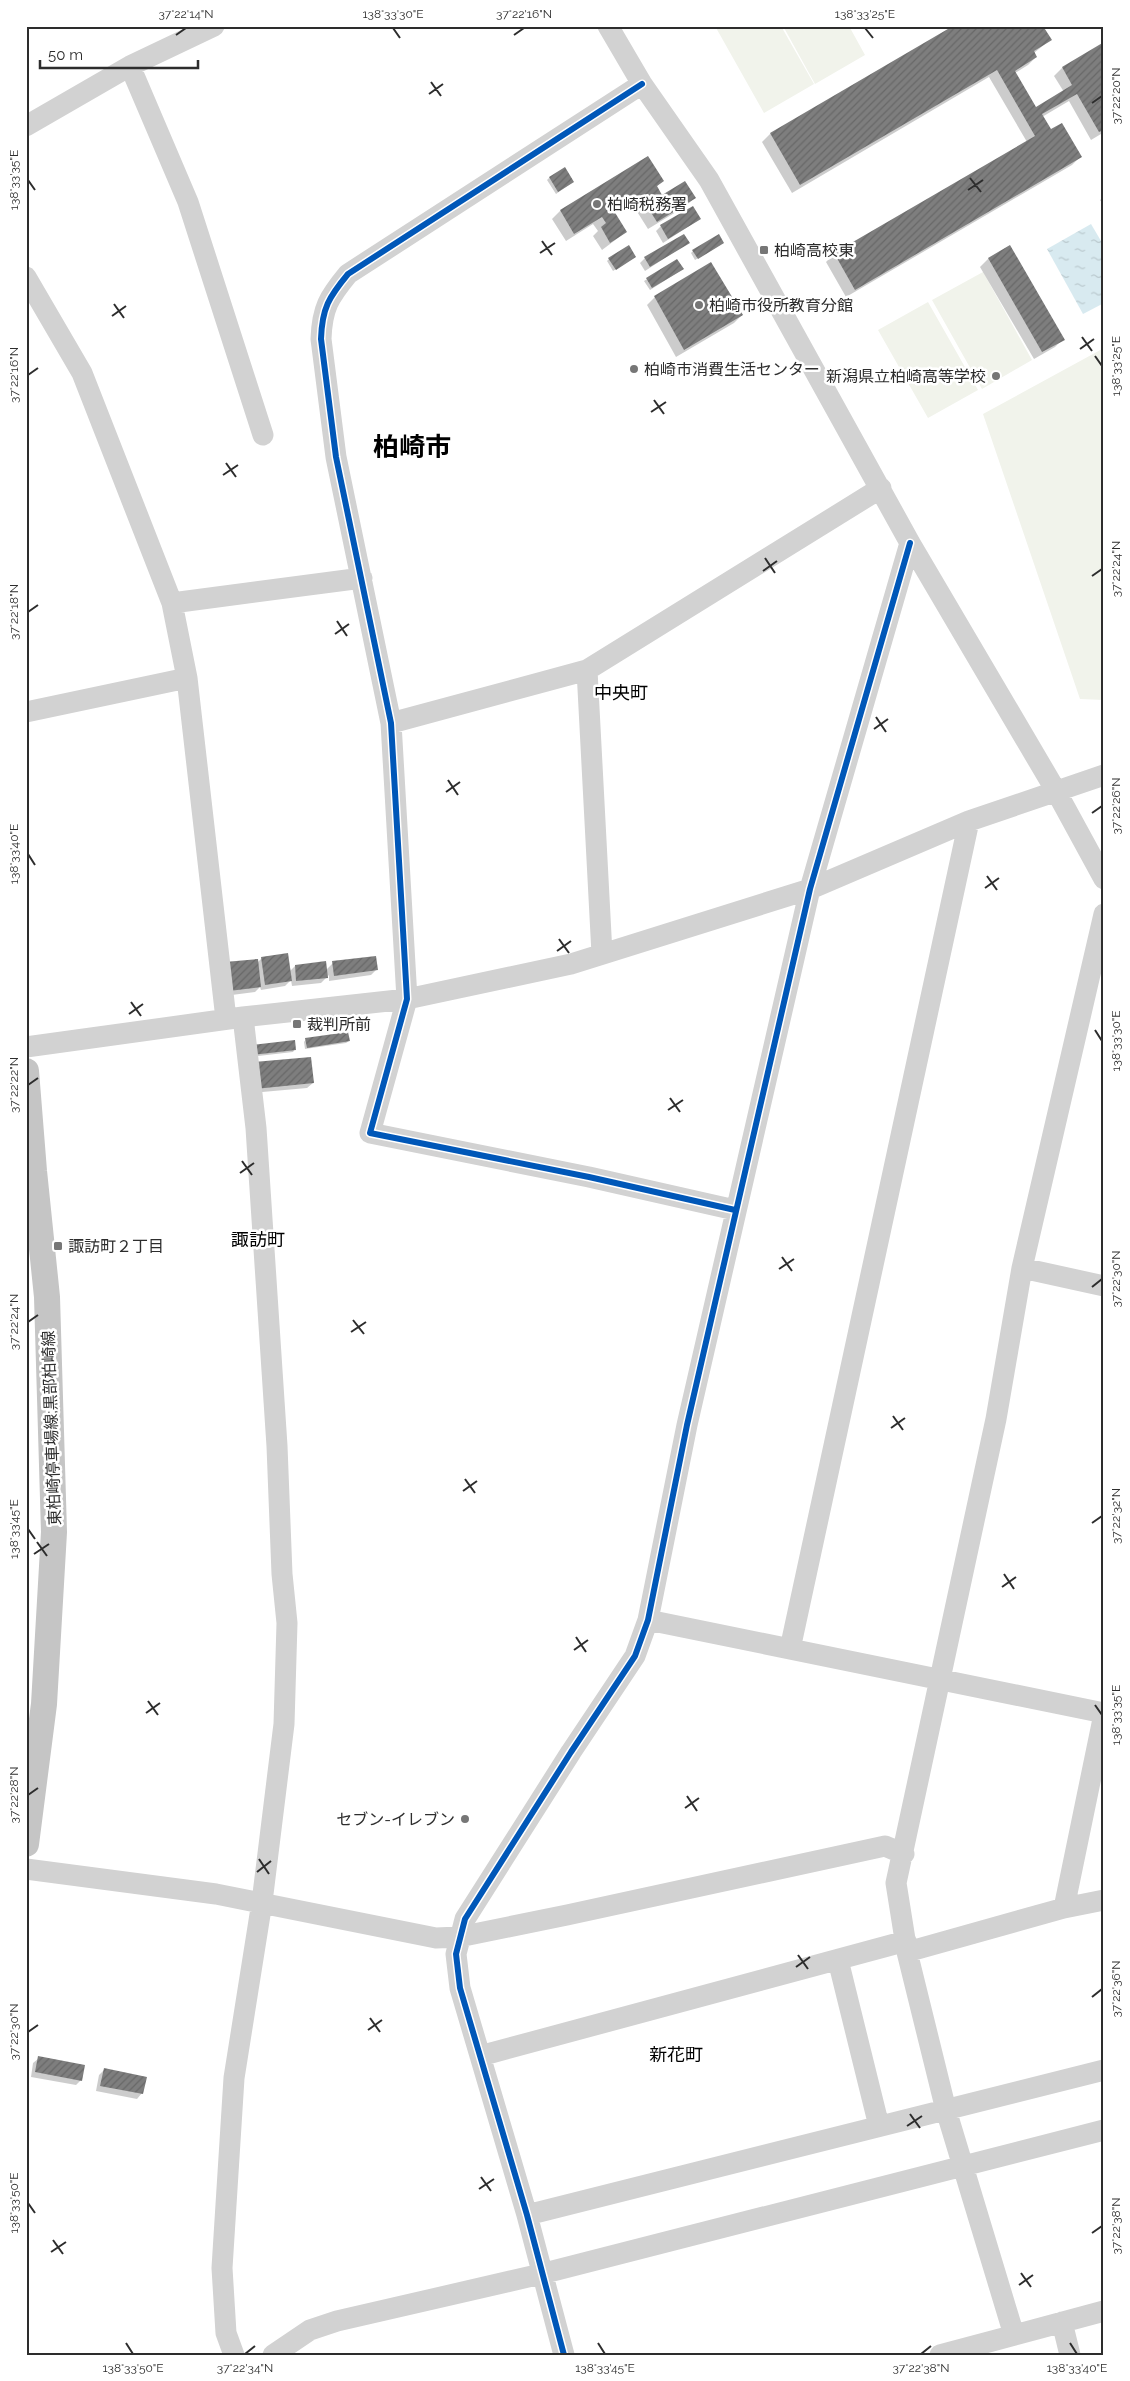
<svg xmlns="http://www.w3.org/2000/svg" width="1130" height="2381" font-family="Raleway,'Noto Sans JP',sans-serif">
<style>
.grass{fill:#f1f3eb}
.water{fill:url(#water-ripples)}
.shadow{fill:#0003}
.building{fill:url(#building-hatch)}
.lines{fill:none;stroke-linecap:round;stroke-linejoin:round}
.minor{stroke:#d2d2d2;stroke-width:21}
.major{stroke:#c5c5c5;stroke-width:26}
.cycleway-casing{stroke:#fff;stroke-width:9}
.cycleway{stroke:#0057b8;stroke-width:6}
.ticks{fill:none;stroke:#2d2d2d;stroke-width:2}
.poi-dot{fill:#767676;stroke:#fff;stroke-width:2}
.labels{text-anchor:middle;stroke-width:5;stroke-linejoin:round;paint-order:stroke}
.poi-label{font-size:16px;fill:#2d2d2d;stroke:#fff;text-anchor:start}
.street-label{font-size:16px;fill:#2d2d2d;stroke:#fff}
.neighbourhood-label{font-size:18px;fill:#000;stroke:#fff}
.town-label{font-size:26px;font-weight:bold;fill:#000;stroke:#fff}
.neatline{fill:none;stroke:#2d2d2d;stroke-width:2}
.ticks-label{font-size:12px;text-anchor:middle;fill:#2d2d2d}
</style>
<defs>
<pattern id="water-ripples" width="26" height="14" patternUnits="userSpaceOnUse" patternTransform="scale(1.25)"><rect width="26" height="14" fill="#d8eaf0"/><path d="M2 4q2-2 4 0t4 0M15 11q2-2 4 0t4 0" fill="none" stroke="#bac9ce"/></pattern>
<pattern id="building-hatch" width="6" height="6" patternUnits="userSpaceOnUse" patternTransform="scale(1.25)"><rect width="6" height="6" fill="#7e7e7e"/><path d="M-1 1l2-2M0 6l6-6M5 7l2-2" fill="none" stroke="#686868"/></pattern>
</defs>
<rect width="100%" height="100%" fill="#fff"/>
<path class="grass" d="M 715,26 L 781,26 L 814,84 L 764,113 Z
M 783,26 L 849,26 L 865,55 L 815,84 Z
M 983,272 L 1032,360 L 982,389 L 932,300 Z
M 928,302 L 978,390 L 928,418 L 878,330 Z
M 1104,348 L 1104,700 L 1080,699 L 983,414 Z"/>
<path class="water" d="M 1091,224 L 1104,246 L 1104,303 L 1083,314 L 1047,249 Z"/>
<path class="shadow" d="M 955,26 L 1050,40 L 1034,53 L 1036,57 L 1028,65 L 1015,73 L 1036,109 L 1064,92 L 1054,76 L 1062,68 L 1104,44 L 1104,138 L 1101,134 L 1091,140 L 1069,101 L 1042,117 L 1050,131 L 1080,157 L 1072,165 L 846,297 L 826,262 L 834,254 L 1027,142 L 989,77 L 792,193 L 762,142 L 770,134 Z
M 648,158 L 662,181 L 656,187 L 662,196 L 694,198 L 686,206 L 648,229 L 631,202 L 614,213 L 626,232 L 602,250 L 593,236 L 598,231 L 593,224 L 566,241 L 552,219 L 560,211 Z
M 549,178 L 573,182 L 556,194 L 547,180 Z
M 1104,197 L 1104,206 L 1100,200 Z
M 700,219 L 663,243 L 656,231 L 661,226 Z
M 688,243 L 645,271 L 640,263 L 645,258 Z
M 720,245 L 695,260 L 691,253 L 693,251 Z
M 1009,246 L 1063,339 L 1055,347 L 1034,359 L 980,267 L 988,259 Z
M 609,259 L 632,259 L 613,271 L 607,261 Z
M 677,261 L 680,271 L 650,290 L 644,281 Z
M 655,297 L 742,315 L 734,323 L 676,357 L 647,305 Z
M 262,958 L 289,972 L 295,966 L 326,970 L 333,963 L 376,970 L 371,975 L 329,981 L 329,975 L 321,983 L 292,986 L 291,980 L 285,986 L 261,990 L 260,987 L 255,992 L 224,996 Z
M 306,1039 L 349,1041 L 346,1043 L 305,1049 L 304,1042 Z
M 249,1049 L 295,1049 L 293,1052 L 250,1057 Z
M 248,1069 L 313,1083 L 307,1088 L 250,1093 Z
M 39,2058 L 81,2080 L 76,2085 L 31,2077 L 33,2063 Z
M 104,2070 L 142,2093 L 137,2099 L 96,2091 L 99,2075 Z"/>
<path class="building" d="M 953,26 L 1043,26 L 1052,40 L 1034,51 L 1037,57 L 1015,71 L 1036,107 L 1072,85 L 1062,67 L 1104,42 L 1104,130 L 1099,132 L 1077,94 L 1042,114 L 1051,129 L 1062,123 L 1082,157 L 855,290 L 834,253 L 1035,136 L 997,70 L 800,185 L 770,133 Z
M 648,156 L 664,181 L 657,186 L 662,195 L 685,181 L 696,198 L 657,222 L 640,195 L 614,211 L 627,232 L 610,243 L 601,227 L 606,223 L 602,217 L 574,234 L 560,210 Z
M 565,167 L 574,182 L 558,192 L 549,177 Z
M 693,206 L 701,219 L 668,239 L 660,225 Z
M 684,234 L 690,243 L 650,267 L 644,257 Z
M 719,234 L 724,243 L 698,259 L 692,250 Z
M 629,245 L 636,257 L 616,270 L 608,258 Z
M 1010,245 L 1065,340 L 1042,352 L 988,258 Z
M 677,259 L 684,269 L 652,288 L 646,278 Z
M 711,262 L 743,315 L 684,350 L 654,296 Z
M 288,953 L 292,981 L 265,985 L 261,957 Z
M 376,956 L 378,970 L 334,976 L 332,961 Z
M 258,959 L 261,987 L 229,991 L 225,962 Z
M 326,961 L 328,978 L 296,981 L 295,965 Z
M 348,1032 L 350,1041 L 307,1048 L 305,1038 Z
M 295,1040 L 296,1050 L 252,1055 L 251,1045 Z
M 311,1057 L 314,1083 L 255,1089 L 253,1062 Z
M 38,2056 L 85,2065 L 82,2081 L 35,2072 Z
M 104,2068 L 147,2077 L 143,2094 L 100,2086 Z"/>
<g class="lines">
<path class="minor" d="M 608,26 L 642,84 L 709,180 L 910,543 L 1056,791 L 1104,879
M 130,66 L 188,202 L 263,435
M 642,84 L 348,274 C 329,297 322,308 321,339 L 336,457 L 391,723 L 407,999 L 370,1133 L 589,1177 L 735,1210
M 26,126 L 130,66 L 214,26
M 26,277 L 82,373 L 172,603
M 587,670 L 602,954
M 26,712 L 187,678
M 391,723 L 587,670 L 881,488
M 226,1019 L 187,678 L 172,603 L 362,578
M 26,1047 L 243,1017 L 407,999 L 571,964 L 810,889 L 969,821 L 1104,775
M 1022,1268 L 1104,1286
M 648,1620 L 1104,1713
M 790,1649 L 969,821
M 26,1869 L 216,1894 L 436,1938 L 459,1937 L 567,1915 L 885,1846 L 904,1854
M 1064,1908 L 1104,1714
M 907,1952 L 1064,1908 L 1104,1900
M 838,1960 L 879,2126
M 480,2056 L 906,1941
M 527,2215 L 1104,2070
M 1062,2322 L 1070,2355
M 1014,2335 L 946,2110 L 907,1952 L 896,1883 L 996,1419 L 1022,1268 L 1104,914
M 234,2355 L 226,2333 L 222,2268 L 234,2078 L 262,1902 L 284,1724 L 287,1623 L 282,1574 L 277,1446 L 256,1128 L 243,1017
M 273,2355 L 310,2330 L 337,2321 L 541,2274 L 1104,2130
M 564,2355 L 527,2215 L 460,1988 L 456,1954 L 465,1919 L 571,1752 L 635,1656 L 648,1620 L 687,1425 L 810,889 L 910,543
M 940,2355 L 1104,2311"/>
<path class="major" d="M 26,1071 L 34,1171 L 47,1297 L 54,1532 L 44,1704 L 26,1844"/>
<g class="cycleway-casing">
<path id="cycleway" d="M 642,84 L 348,274 C 329,297 322,308 321,339 L 336,457 L 391,723 L 407,999 L 370,1133 L 589,1177 L 735,1210
M 564,2355 L 527,2215 L 460,1988 L 456,1954 L 465,1919 L 571,1752 L 635,1656 L 648,1620 L 687,1425 L 810,889 L 910,543"/>
</g>
<use href="#cycleway" class="cycleway"/>
</g>
<path class="ticks" d="M 393,28 L 400,38M 865,28 L 873,38M 176,35 L 186,28M 514,35 L 524,28M 431,82 L 441,96M 429,94 L 443,84M 1092,103 L 1102,96M 970,178 L 981,192M 28,180 L 35,190M 968,190 L 983,180M 542,241 L 552,255M 540,253 L 555,243M 114,304 L 124,318M 112,316 L 126,306M 1082,337 L 1092,351M 1080,349 L 1094,339M 1095,356 L 1102,366M 28,375 L 38,368M 654,400 L 664,414M 651,412 L 666,402M 226,463 L 236,477M 223,475 L 238,465M 765,558 L 775,573M 763,571 L 777,561M 1092,576 L 1102,569M 28,612 L 38,605M 337,621 L 347,636M 335,634 L 349,624M 876,717 L 886,732M 874,729 L 888,719M 448,780 L 458,795M 446,792 L 460,782M 1092,813 L 1102,806M 28,854 L 35,865M 987,876 L 997,890M 985,888 L 999,878M 559,939 L 569,953M 557,951 L 571,941M 131,1002 L 141,1016M 129,1014 L 143,1004M 1095,1030 L 1102,1041M 28,1085 L 38,1078M 670,1098 L 680,1112M 668,1110 L 683,1100M 242,1161 L 252,1175M 240,1173 L 254,1163M 782,1257 L 792,1271M 779,1269 L 794,1259M 1092,1287 L 1102,1279M 353,1320 L 364,1334M 28,1322 L 38,1315M 351,1332 L 366,1322M 893,1416 L 903,1430M 891,1428 L 905,1418M 465,1479 L 475,1493M 463,1491 L 477,1481M 1092,1523 L 1102,1516M 28,1529 L 35,1539M 37,1542 L 47,1556M 34,1554 L 49,1544M 1004,1574 L 1014,1589M 1002,1587 L 1016,1577M 576,1637 L 586,1652M 574,1650 L 588,1640M 148,1701 L 158,1715M 1095,1705 L 1102,1715M 146,1713 L 160,1703M 28,1795 L 38,1788M 687,1796 L 697,1811M 685,1808 L 699,1798M 259,1859 L 269,1874M 257,1872 L 271,1861M 798,1955 L 808,1969M 796,1967 L 810,1957M 1092,1997 L 1102,1989M 370,2018 L 380,2032M 368,2030 L 382,2020M 28,2032 L 38,2025M 910,2114 L 920,2128M 907,2126 L 922,2116M 481,2177 L 491,2191M 479,2189 L 494,2179M 28,2203 L 35,2213M 1092,2233 L 1102,2226M 53,2240 L 63,2254M 51,2252 L 66,2242M 1021,2273 L 1031,2287M 1019,2285 L 1033,2275M 126,2343 L 133,2354M 598,2343 L 605,2354M 1070,2343 L 1077,2354M 245,2354 L 255,2346M 921,2354 L 931,2346"/>
<g class="poi-dot">
<circle cx="597" cy="204" r="5"/>
<rect x="759" y="245" width="10" height="10" rx="2.5"/>
<circle cx="699" cy="305" r="5"/>
<circle cx="634" cy="369" r="5"/>
<circle cx="996" cy="376" r="5"/>
<rect x="292" y="1019" width="10" height="10" rx="2.5"/>
<rect x="53" y="1241" width="10" height="10" rx="2.5"/>
<circle cx="465" cy="1819" r="5"/>
</g>
<g class="labels">
<g class="poi-label">
<text x="607" y="210">柏崎税務署</text>
<text x="774" y="256">柏崎高校東</text>
<text x="709" y="311">柏崎市役所教育分館</text>
<text x="644" y="375">柏崎市消費生活センター</text>
<text x="986" y="382" text-anchor="end">新潟県立柏崎高等学校</text>
<text x="307" y="1030">裁判所前</text>
<text x="68" y="1252">諏訪町２丁目</text>
<text x="455" y="1825" text-anchor="end">セブン-イレブン</text>
</g>
<g class="street-label">
<text transform="translate(51 1428) rotate(-92)" y="6">東柏崎停車場線;黒部柏崎線</text>
</g>
<g class="neighbourhood-label">
<text x="621" y="699">中央町</text>
<text x="258" y="1246">諏訪町</text>
<text x="676" y="2061">新花町</text>
</g>
<g class="town-label">
<text x="412" y="456">柏崎市</text>
</g>
</g>
<rect width="1130" height="2381" fill="none" stroke="#ffffff" stroke-width="55"/>
<path d="M40 60v8h158v-8" fill="none" stroke="#2d2d2d" stroke-width="2.5"/>
<text x="48" y="60" font-size="15" fill="#2d2d2d" stroke="#ffffff" stroke-width="4" paint-order="stroke">50 m</text>
<rect x="28" y="28" width="1074" height="2326" class="neatline"/>
<g class="ticks-label">
<text x="186" y="18">37°22'14"N</text>
<text x="393" y="18">138°33'30"E</text>
<text x="524" y="18">37°22'16"N</text>
<text x="865" y="18">138°33'25"E</text>
<text transform="translate(1116 96) rotate(-90)" y="4">37°22'20"N</text>
<text transform="translate(14 180) rotate(-90)" y="4">138°33'35"E</text>
<text transform="translate(1116 366) rotate(-90)" y="4">138°33'25"E</text>
<text transform="translate(14 375) rotate(-90)" y="4">37°22'16"N</text>
<text transform="translate(1116 569) rotate(-90)" y="4">37°22'24"N</text>
<text transform="translate(14 612) rotate(-90)" y="4">37°22'18"N</text>
<text transform="translate(1116 806) rotate(-90)" y="4">37°22'26"N</text>
<text transform="translate(14 854) rotate(-90)" y="4">138°33'40"E</text>
<text transform="translate(1116 1041) rotate(-90)" y="4">138°33'30"E</text>
<text transform="translate(14 1085) rotate(-90)" y="4">37°22'22"N</text>
<text transform="translate(1116 1279) rotate(-90)" y="4">37°22'30"N</text>
<text transform="translate(14 1322) rotate(-90)" y="4">37°22'24"N</text>
<text transform="translate(1116 1516) rotate(-90)" y="4">37°22'32"N</text>
<text transform="translate(14 1529) rotate(-90)" y="4">138°33'45"E</text>
<text transform="translate(1116 1715) rotate(-90)" y="4">138°33'35"E</text>
<text transform="translate(14 1795) rotate(-90)" y="4">37°22'28"N</text>
<text transform="translate(1116 1989) rotate(-90)" y="4">37°22'36"N</text>
<text transform="translate(14 2032) rotate(-90)" y="4">37°22'30"N</text>
<text transform="translate(14 2203) rotate(-90)" y="4">138°33'50"E</text>
<text transform="translate(1116 2226) rotate(-90)" y="4">37°22'38"N</text>
<text x="133" y="2372">138°33'50"E</text>
<text x="245" y="2372">37°22'34"N</text>
<text x="605" y="2372">138°33'45"E</text>
<text x="921" y="2372">37°22'38"N</text>
<text x="1077" y="2372">138°33'40"E</text>
</g>
</svg>
